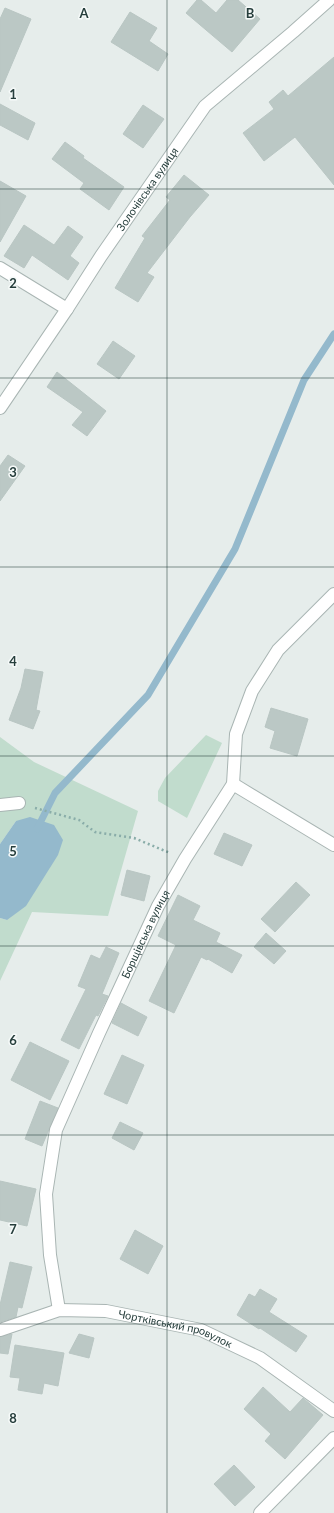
<svg xmlns="http://www.w3.org/2000/svg" width="334" height="1513" font-family="Lato,sans-serif">
<style>
.green{fill:#c1dccd}
.water{fill:#94b9cc}
.lines{fill:none;stroke-linecap:round;stroke-linejoin:round}
.stream{stroke:#94b9cc;stroke-width:7}
.building{fill:#bbc8c5;stroke:#b9c6c3}
.service-casing{stroke:#a9b5b3;stroke-width:14}
.minor-casing{stroke:#a9b5b3;stroke-width:14}
.path{stroke:#8aada9;stroke-width:2.5;stroke-dasharray:2 3;stroke-linecap:butt}
.service{stroke:#fff;stroke-width:12}
.minor{stroke:#fff;stroke-width:12}
.grid{fill:none;stroke:#263e3c;stroke-width:1;stroke-opacity:0.55}
.labels{text-anchor:middle;stroke-width:3;stroke-linejoin:round;paint-order:stroke}
.street-label{font-size:11px;fill:#263e3c;stroke:#f6faf9}
.grid-label{font-size:13px;text-anchor:middle;font-weight:bold;fill:#263e3c;stroke:#f6faf9;stroke-width:3;stroke-linejoin:round;paint-order:stroke}
</style>
<rect width="100%" height="100%" fill="#e6edeb"/>
<path class="green" d="M 206,735 L 222,743 L 187,818 L 158,801 L 158,791 L 165,778 Z
M 0,737 L 34,762 L 138,811 L 108,916 L 32,912 L 0,981 L 0,918 L 7,920 L 16,821 L 0,844 Z"/>
<path class="water" d="M 30,817 L 54,825 L 63,840 L 58,855 L 26,906 L 7,920 L 0,918 L 0,844 L 16,821 Z"/>
<g class="lines">
<path class="stream" d="M 37,829 L 55,793 L 148,695 L 235,549 L 304,380 L 334,334"/>
</g>
<path class="building" d="M 197,0 L 201,0 L 216,13 L 227,0 L 238,0 L 260,19 L 232,52 L 186,13 Z
M 5,8 L 31,19 L 0,92 L 0,19 Z
M 130,12 L 157,28 L 149,41 L 168,54 L 158,71 L 111,42 Z
M 334,57 L 334,185 L 295,137 L 264,161 L 243,133 L 274,109 L 269,102 L 283,90 L 288,96 Z
M 0,104 L 35,123 L 28,140 L 0,125 Z
M 143,105 L 164,119 L 143,148 L 123,134 Z
M 65,142 L 84,156 L 83,158 L 124,187 L 109,210 L 80,189 L 84,183 L 52,159 Z
M 184,175 L 209,195 L 190,217 L 147,273 L 154,277 L 138,302 L 115,288 L 145,238 L 142,236 L 170,200 L 166,197 Z
M 0,181 L 26,196 L 0,242 Z
M 24,225 L 54,245 L 68,226 L 83,237 L 70,256 L 79,263 L 68,280 L 32,255 L 24,268 L 4,256 Z
M 113,341 L 135,356 L 119,379 L 97,364 Z
M 57,372 L 106,411 L 87,436 L 72,425 L 83,412 L 47,387 Z
M 8,455 L 25,466 L 0,501 L 0,466 Z
M 25,669 L 43,672 L 36,710 L 40,711 L 33,729 L 9,720 L 21,688 Z
M 271,708 L 308,719 L 297,756 L 270,748 L 275,731 L 265,727 Z
M 224,833 L 252,845 L 242,866 L 214,854 Z
M 127,870 L 150,876 L 144,901 L 121,895 Z
M 296,882 L 310,895 L 275,932 L 261,919 Z
M 178,895 L 200,906 L 193,920 L 220,933 L 216,942 L 242,955 L 232,973 L 208,959 L 207,960 L 201,957 L 174,1013 L 149,1001 L 176,945 L 158,936 Z
M 266,933 L 286,951 L 274,964 L 254,947 Z
M 106,947 L 119,953 L 102,994 L 108,996 L 98,1016 L 96,1015 L 79,1049 L 61,1040 L 86,989 L 78,986 L 91,955 L 100,959 Z
M 121,1003 L 147,1017 L 138,1036 L 112,1023 Z
M 30,1042 L 69,1061 L 50,1100 L 11,1080 Z
M 122,1055 L 144,1065 L 127,1104 L 104,1094 Z
M 40,1101 L 58,1108 L 42,1146 L 25,1139 Z
M 120,1122 L 143,1133 L 134,1150 L 112,1138 Z
M 0,1181 L 36,1189 L 27,1226 L 0,1220 Z
M 135,1230 L 163,1246 L 148,1274 L 120,1259 Z
M 10,1262 L 32,1267 L 22,1308 L 18,1307 L 16,1317 L 0,1322 L 0,1305 Z
M 260,1289 L 277,1299 L 269,1312 L 307,1336 L 296,1352 L 260,1328 L 259,1329 L 237,1315 L 249,1294 L 255,1297 Z
M 12,1334 L 8,1354 L 0,1353 L 0,1337 Z
M 79,1334 L 94,1338 L 89,1358 L 69,1353 Z
M 15,1345 L 64,1353 L 58,1386 L 44,1383 L 42,1394 L 18,1390 L 20,1378 L 10,1377 Z
M 263,1387 L 290,1412 L 303,1398 L 323,1415 L 285,1459 L 265,1441 L 271,1434 L 244,1409 Z
M 234,1465 L 255,1487 L 235,1506 L 214,1484 Z"/>
<g class="lines">
<g class="service-casing">
<path id="service" d="M 0,805 L 19,803"/>
</g>
<g class="minor-casing">
<g id="minor">
<path d="M 0,268 L 67,309"/>
<path id="s1" d="M 0,408 L 67,309 L 101,256 L 205,106 L 293,32 L 329,0"/>
<path d="M 233,784 L 334,845"/>
<path id="s2" d="M 59,1310 L 50,1255 L 46,1194 L 56,1130 L 99,1033 L 158,906 L 185,859 L 233,784 L 236,734 L 252,691 L 278,650 L 334,594"/>
<path id="s3" d="M 0,1330 L 59,1310 L 106,1311 L 201,1330 L 260,1358 L 334,1411"/>
<path d="M 260,1513 L 334,1438"/>
</g>
</g>
<path class="path" d="M 35,808 L 79,820 L 95,832 L 134,838 L 170,853"/>
<use href="#service" class="service"/>
<use href="#minor" class="minor"/>
</g>
<path class="grid" d="M 167,0 L 167,1513M 0,189 L 334,189M 0,378 L 334,378M 0,567 L 334,567M 0,756 L 334,756M 0,946 L 334,946M 0,1135 L 334,1135M 0,1324 L 334,1324"/>
<g class="labels">
<g class="street-label">
<text dy="4" stroke="none"><textPath href="#s1" startOffset="264">Золочівська вулиця</textPath></text>
<text dy="4" stroke="none"><textPath href="#s2" startOffset="397">Борщівська вулиця</textPath></text>
<text dy="4" stroke="none"><textPath href="#s3" startOffset="181">Чортківський провулок</textPath></text>
</g>
</g>
<g class="grid-label">
<text x="84" y="18">A</text>
<text x="250" y="18">B</text>
<text x="13" y="99">1</text>
<text x="13" y="288">2</text>
<text x="13" y="477">3</text>
<text x="13" y="666">4</text>
<text x="13" y="856">5</text>
<text x="13" y="1045">6</text>
<text x="13" y="1234">7</text>
<text x="13" y="1423">8</text>
</g>
</svg>
